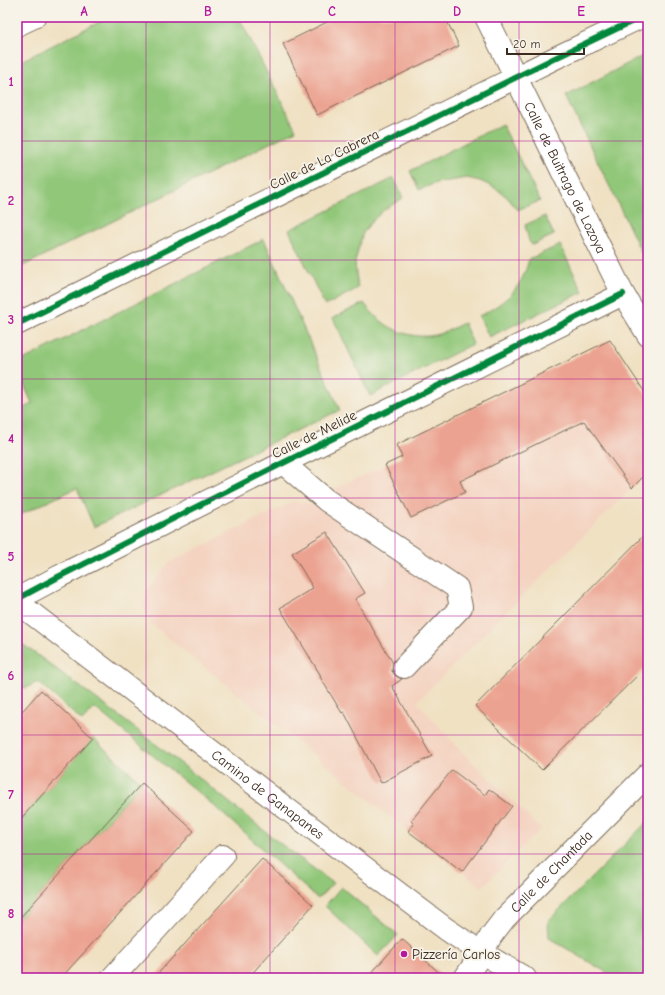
<svg xmlns="http://www.w3.org/2000/svg" width="665" height="995" font-family="'Comic Neue',sans-serif">
<style>
.built{fill:#f4d3c1}
.green{fill:#91c779;stroke:#66784c}
.building{fill:#eca290}
.lines{fill:none;stroke-linecap:round;stroke-linejoin:round}
.minor-casing{stroke:#7a6a58;stroke-width:24}
.minor{stroke:#fff;stroke-width:22}
.cycleway-casing{stroke:#f7f3e8;stroke-width:8}
.cycleway{stroke:#00873e;stroke-width:6}
.grid{fill:none;stroke:#b5179e;stroke-width:1;stroke-opacity:0.55}
.poi-dot{fill:#b5179e;stroke:#f7f3e8;stroke-width:1.5}
.labels{text-anchor:middle;stroke-width:3.5;stroke-linejoin:round;paint-order:stroke}
.street-label{font-size:14px;fill:#3b2a1e;stroke:#f7f3e8}
.poi-label{font-size:14px;fill:#3b2a1e;stroke:#f7f3e8;text-anchor:start}
.neatline{fill:none;stroke:#b5179e;stroke-width:1.5}
.grid-label{font-size:13px;text-anchor:middle;font-weight:bold;fill:#b5179e}
</style>
<rect width="100%" height="100%" fill="#f7f3e8"/>
<filter id="ink" filterUnits="userSpaceOnUse"><feTurbulence type="fractalNoise" baseFrequency=".025" numOctaves="2"/><feDisplacementMap in="SourceGraphic" scale="8" xChannelSelector="R" yChannelSelector="G"/><feConvolveMatrix kernelMatrix="1 2 1 2 8 2 1 2 1" color-interpolation-filters="sRGB"/></filter>
<filter id="wash" filterUnits="userSpaceOnUse"><feTurbulence type="fractalNoise" baseFrequency=".012" numOctaves="4" result="noise"/><feDisplacementMap in="SourceGraphic" scale="16" xChannelSelector="R" yChannelSelector="G"/><feGaussianBlur stdDeviation="0.9" result="paint"/><feColorMatrix in="noise" values="0 0 0 0 0 0 0 0 0 0 0 0 0 0 0 0 0 1.4 0 .05"/><feComposite in="paint" operator="in"/></filter>
<g filter="url(#wash)">
<rect width="100%" height="100%" fill="#f0e1c3"/>
<path class="built" d="M 584,421 L 632,488 L 497,621 L 417,702 L 457,747 L 541,829 L 482,887 L 408,831 L 151,624 L 143,607 L 148,588 L 170,562 L 294,501 L 322,506 L 334,489 L 385,465 L 411,518 L 465,492 L 460,481 Z"/>
<path class="green" d="M 109,17 L 239,17 L 296,130 L 17,269 L 17,63 Z
M 648,53 L 648,266 L 566,96 Z
M 502,124 L 540,201 L 517,210 L 508,198 L 497,189 L 480,181 L 467,178 L 436,183 L 419,190 L 410,171 Z
M 394,178 L 403,198 L 384,210 L 371,222 L 363,233 L 359,246 L 355,262 L 356,273 L 358,288 L 325,306 L 289,230 Z
M 545,216 L 554,235 L 532,245 L 529,241 L 525,225 Z
M 264,239 L 340,410 L 94,527 L 77,488 L 17,516 L 17,412 L 32,403 L 17,369 L 17,363 Z
M 560,245 L 583,292 L 489,337 L 479,316 C 505,303 522,289 529,259 Z
M 364,303 C 379,324 402,338 429,336 C 441,335 453,328 464,323 L 473,344 L 370,396 L 333,318 Z
M 17,640 L 102,703 L 188,769 L 277,841 L 333,883 L 318,899 L 212,804 L 95,708 L 82,721 L 38,682 L 26,688 L 17,685 Z
M 93,738 L 142,783 L 17,921 L 17,823 Z
M 648,821 L 648,978 L 616,978 L 549,938 L 548,921 Z
M 341,887 L 398,935 L 378,956 L 325,906 Z"/>
<g id="blocks">
<path class="building" d="M 337,17 L 445,17 L 459,46 L 317,115 L 283,44 Z
M 610,340 L 648,397 L 648,472 L 632,488 L 584,421 L 460,481 L 465,492 L 411,518 L 385,465 L 402,457 L 396,445 Z
M 648,531 L 648,665 L 542,770 L 475,706 Z
M 327,532 L 365,593 L 355,599 L 393,663 L 392,671 L 396,676 L 402,679 L 392,686 L 432,756 L 381,783 L 344,712 L 342,713 L 320,677 L 321,676 L 280,608 L 313,588 L 292,553 Z
M 41,690 L 93,738 L 17,823 L 17,717 Z
M 452,770 L 485,795 L 489,789 L 512,806 L 462,872 L 408,831 L 414,824 L 411,821 Z
M 142,783 L 194,831 L 61,978 L 17,978 L 17,921 Z
M 262,859 L 313,905 L 248,978 L 154,978 Z
M 402,939 L 445,978 L 367,978 Z"/>
</g>
</g>
<g filter="url(#ink)">
<use href="#blocks" fill-opacity="0" stroke="#7a6a58" stroke-width="1"/>
<g class="lines">
<g class="minor-casing">
<g id="minor">
<path id="s1" d="M 486,17 L 623,294 L 648,335"/>
<path d="M 17,25 L 34,17"/>
<path d="M 17,324 L 553,59 L 641,17"/>
<path d="M 283,463 L 326,500 L 457,588 L 461,607 L 404,667"/>
<path d="M 17,599 L 60,576 L 283,463 L 623,294"/>
<path id="s2" d="M 17,602 L 279,803 L 446,929 L 482,953 L 525,978"/>
<path d="M 112,978 L 223,856"/>
<path id="s3" d="M 465,978 L 482,953 L 491,936 L 504,919 L 648,774"/>
</g>
</g>
<use href="#minor" class="minor"/>
<g class="cycleway-casing">
<path id="cycleway" d="M 17,324 L 553,59 L 641,17
M 17,599 L 60,576 L 283,463 L 623,294"/>
</g>
<use href="#cycleway" class="cycleway"/>
</g>
</g>
<path class="grid" d="M 146,17 L 146,978M 270,17 L 270,978M 395,17 L 395,978M 519,17 L 519,978M 17,141 L 648,141M 17,260 L 648,260M 17,379 L 648,379M 17,498 L 648,498M 17,616 L 648,616M 17,735 L 648,735M 17,854 L 648,854"/>
<circle class="poi-dot" cx="404" cy="954" r="4"/>
<g class="labels">
<g class="street-label">
<text transform="translate(324 159) rotate(-26)" y="5">Calle de La Cabrera</text>
<text dy="5" stroke="none"><textPath href="#s1" startOffset="179">Calle de Buitrago de Lozoya</textPath></text>
<text transform="translate(314 434) rotate(-26)" y="5">Calle de Melide</text>
<text dy="5" stroke="none"><textPath href="#s2" startOffset="316">Camino de Ganapanes</textPath></text>
<text dy="5" stroke="none"><textPath href="#s3" startOffset="138">Calle de Chantada</textPath></text>
</g>
<g class="poi-label">
<text x="412" y="959">Pizzería Carlos</text>
</g>
</g>
<rect width="665" height="995" fill="none" stroke="#f7f3e8" stroke-width="44"/>
<path d="M507 48v6h77v-6" fill="none" stroke="#3b2a1e" stroke-width="2"/>
<text x="513" y="48" font-size="12" fill="#3b2a1e" stroke="#f7f3e8" stroke-width="3" paint-order="stroke">20 m</text>
<rect x="22" y="22" width="621" height="951" class="neatline"/>
<g class="grid-label">
<text x="84" y="16">A</text>
<text x="208" y="16">B</text>
<text x="332" y="16">C</text>
<text x="457" y="16">D</text>
<text x="581" y="16">E</text>
<text x="11" y="86">1</text>
<text x="11" y="205">2</text>
<text x="11" y="324">3</text>
<text x="11" y="443">4</text>
<text x="11" y="561">5</text>
<text x="11" y="680">6</text>
<text x="11" y="799">7</text>
<text x="11" y="918">8</text>
</g>
</svg>
